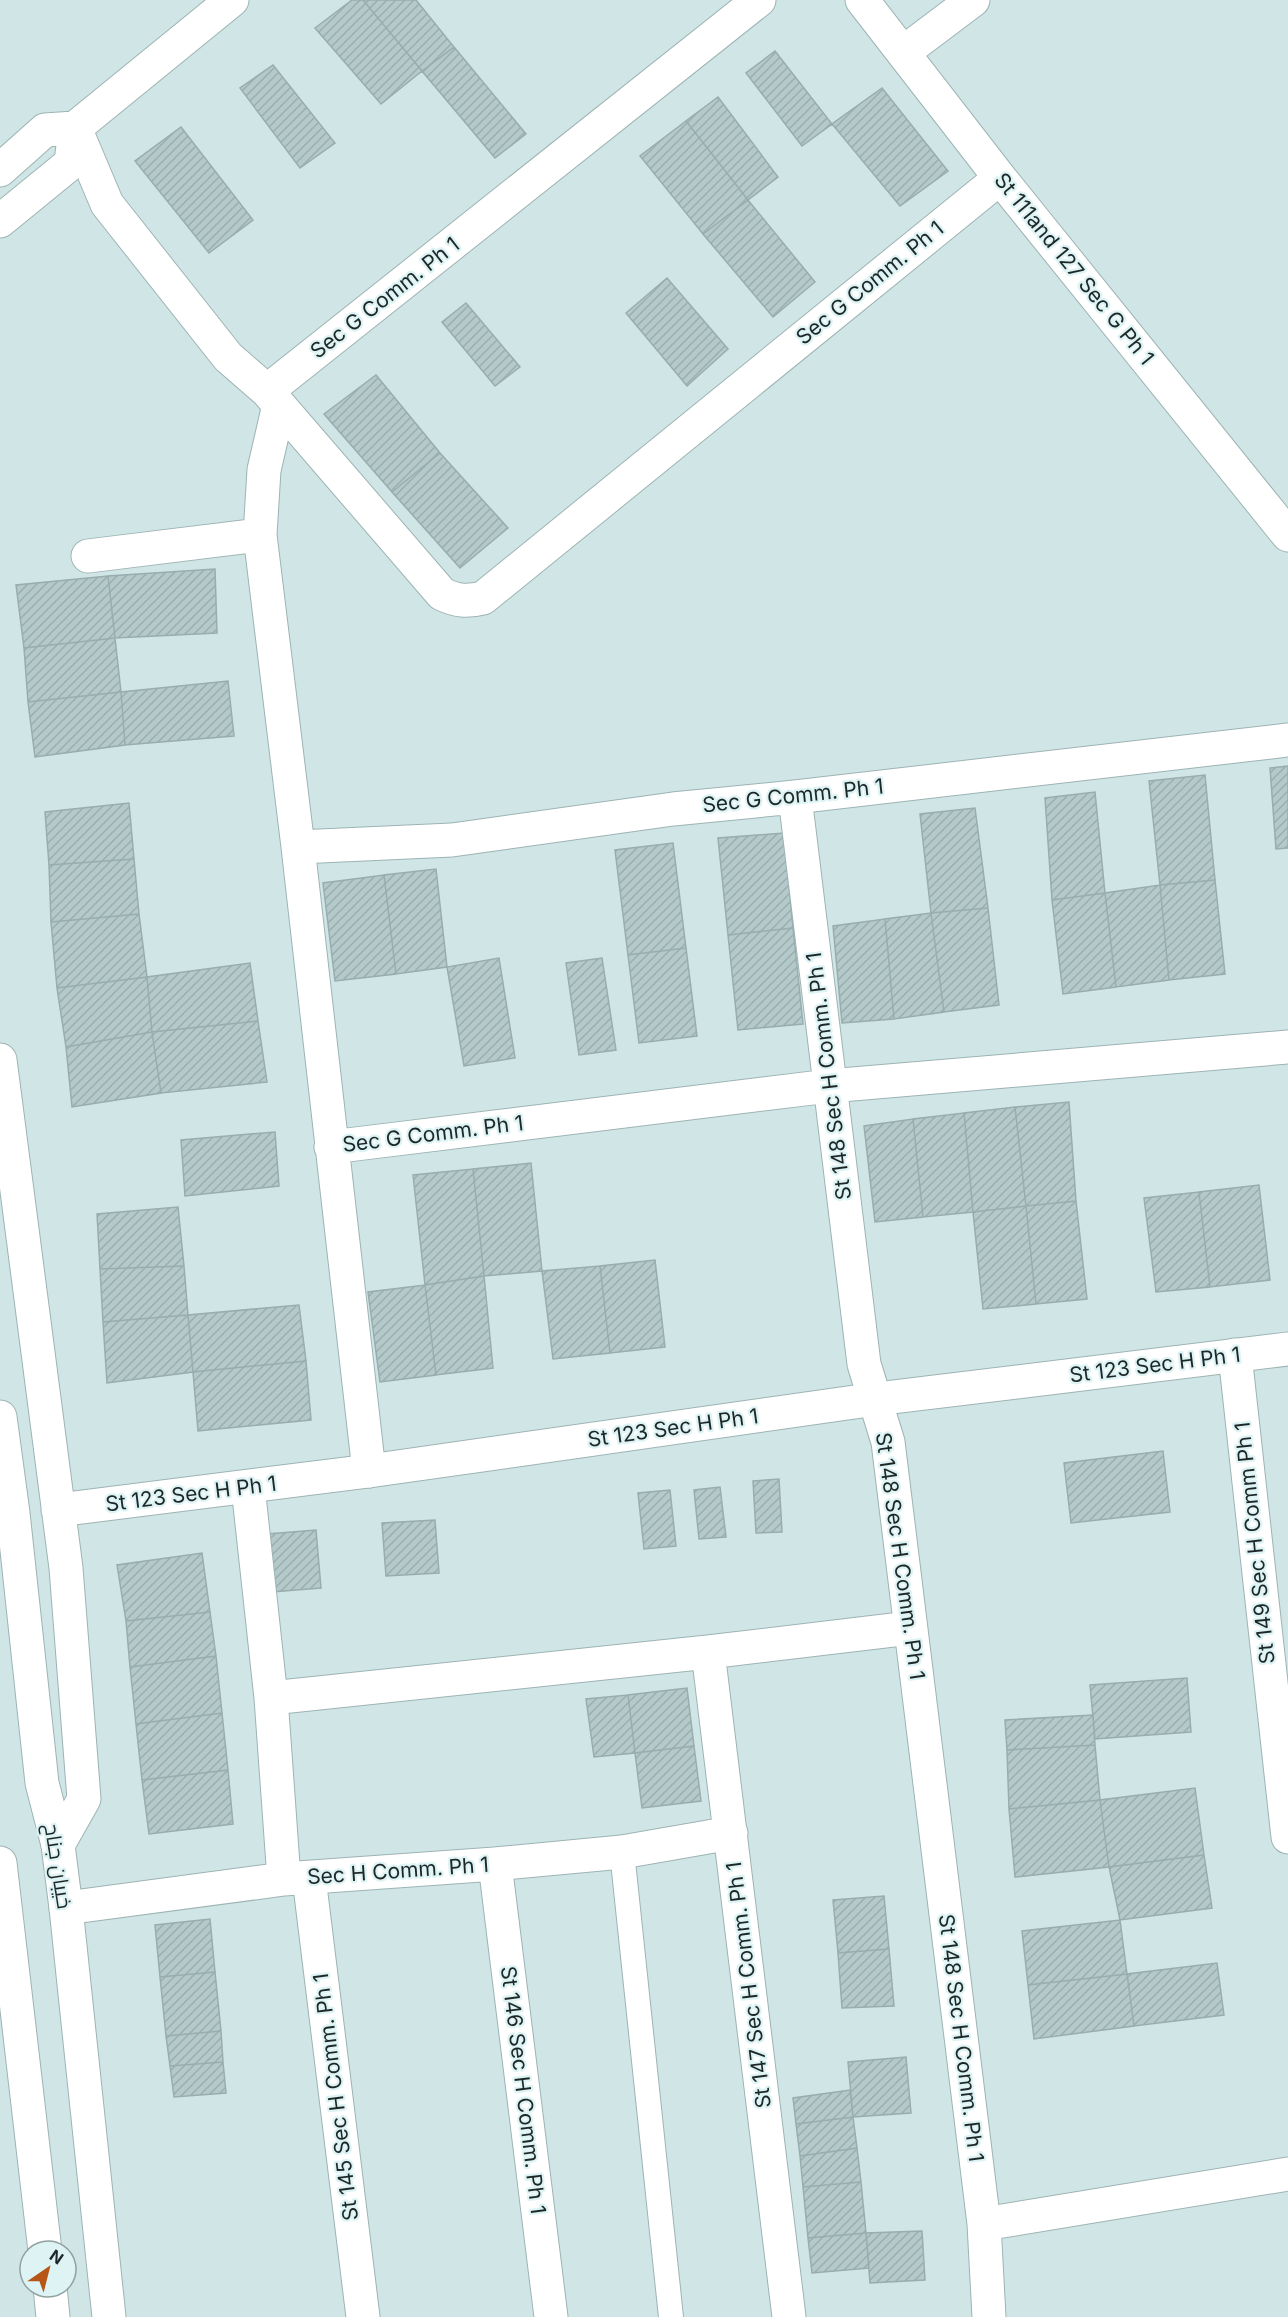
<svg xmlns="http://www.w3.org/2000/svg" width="1288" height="2317" font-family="Inter,Cairo,sans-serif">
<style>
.building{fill:url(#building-hatch);stroke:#98adad;stroke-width:1.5}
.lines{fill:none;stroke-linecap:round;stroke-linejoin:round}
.service-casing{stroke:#9eb3b3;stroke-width:26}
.minor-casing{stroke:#9eb3b3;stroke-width:35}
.tertiary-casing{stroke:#9eb3b3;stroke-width:35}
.secondary-casing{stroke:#9eb3b3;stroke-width:35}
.service{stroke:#fff;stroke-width:24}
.minor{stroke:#fff;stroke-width:33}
.tertiary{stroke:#fff;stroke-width:33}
.secondary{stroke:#fff;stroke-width:33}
.labels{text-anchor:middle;stroke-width:4.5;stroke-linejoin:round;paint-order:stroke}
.street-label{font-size:21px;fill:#1e2727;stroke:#ddf3f4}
</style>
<defs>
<pattern id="building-hatch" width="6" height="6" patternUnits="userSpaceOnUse" patternTransform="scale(1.5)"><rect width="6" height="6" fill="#b4caca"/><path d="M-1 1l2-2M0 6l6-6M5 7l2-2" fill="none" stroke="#9aaeae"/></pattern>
</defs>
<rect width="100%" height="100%" fill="#d0e6e6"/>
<path class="building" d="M 352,0 L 363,0 L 422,71 L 381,104 L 315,28 Z
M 363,0 L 416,0 L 454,47 L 422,71 Z
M 454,47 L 526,134 L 495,158 L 422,71 Z
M 775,51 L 832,124 L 802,146 L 746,73 Z
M 273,65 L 335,143 L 300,168 L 240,88 Z
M 882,88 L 948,171 L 900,206 L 832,124 Z
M 718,97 L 778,177 L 748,200 L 686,121 Z
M 686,121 L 748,200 L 703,234 L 640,156 Z
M 181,127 L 253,220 L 209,253 L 135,161 Z
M 748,200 L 815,282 L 773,317 L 703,234 Z
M 667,278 L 728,349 L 687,386 L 626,313 Z
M 466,303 L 520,367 L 495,386 L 442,322 Z
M 376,375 L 440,453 L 392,492 L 324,414 Z
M 440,453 L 508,528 L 460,568 L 392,492 Z
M 215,569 L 217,633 L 115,638 L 108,576 Z
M 108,576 L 115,638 L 24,648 L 16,585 Z
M 115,638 L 121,692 L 28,702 L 24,648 Z
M 228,681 L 234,736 L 125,745 L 121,692 Z
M 121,692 L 125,745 L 35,757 L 28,702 Z
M 1288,766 L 1288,848 L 1276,849 L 1270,768 Z
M 1205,775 L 1215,880 L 1160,885 L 1149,781 Z
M 1095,792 L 1105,893 L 1052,900 L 1045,798 Z
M 129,803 L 134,859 L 49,865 L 45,812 Z
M 975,808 L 988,908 L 931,913 L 920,814 Z
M 784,833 L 793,928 L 728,935 L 718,838 Z
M 673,843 L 686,948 L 628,955 L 615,850 Z
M 134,859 L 139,914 L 51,922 L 49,865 Z
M 436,869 L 447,967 L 396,974 L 384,875 Z
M 384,875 L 396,974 L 335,981 L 323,883 Z
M 1215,880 L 1225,974 L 1169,980 L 1160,885 Z
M 1160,885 L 1169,980 L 1116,987 L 1105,893 Z
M 1105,893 L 1116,987 L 1063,994 L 1052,900 Z
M 988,908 L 999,1005 L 944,1012 L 931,913 Z
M 931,913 L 944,1012 L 894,1019 L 885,919 Z
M 139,914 L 147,977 L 57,988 L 51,922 Z
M 885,919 L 894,1019 L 842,1023 L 833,926 Z
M 793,928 L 803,1024 L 738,1030 L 728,935 Z
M 686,948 L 697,1036 L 639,1043 L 628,955 Z
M 499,958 L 515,1058 L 464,1066 L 447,967 Z
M 602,958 L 616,1050 L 579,1055 L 566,963 Z
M 250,963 L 258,1021 L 152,1032 L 147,977 Z
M 147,977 L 152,1032 L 66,1047 L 57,988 Z
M 258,1021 L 267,1082 L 161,1093 L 152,1032 Z
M 152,1032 L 161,1093 L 72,1107 L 66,1047 Z
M 1069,1102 L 1076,1201 L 1026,1206 L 1015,1107 Z
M 1015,1107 L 1026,1206 L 973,1212 L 964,1113 Z
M 964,1113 L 973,1212 L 923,1217 L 913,1119 Z
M 913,1119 L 923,1217 L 875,1222 L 864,1126 Z
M 275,1132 L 279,1186 L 185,1196 L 181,1140 Z
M 531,1163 L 542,1271 L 484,1276 L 473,1169 Z
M 473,1169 L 484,1276 L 425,1285 L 413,1175 Z
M 1259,1185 L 1270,1280 L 1210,1287 L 1199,1192 Z
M 1199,1192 L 1210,1287 L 1156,1292 L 1144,1198 Z
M 1076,1201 L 1087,1299 L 1036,1304 L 1026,1206 Z
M 1026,1206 L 1036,1304 L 983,1309 L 973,1212 Z
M 178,1207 L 184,1266 L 100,1269 L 97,1214 Z
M 655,1260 L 665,1347 L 610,1353 L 600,1266 Z
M 184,1266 L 188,1315 L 103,1322 L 100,1269 Z
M 600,1266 L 610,1353 L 553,1359 L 542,1271 Z
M 484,1276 L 493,1368 L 436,1375 L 425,1285 Z
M 425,1285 L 436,1375 L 380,1382 L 368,1292 Z
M 299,1305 L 306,1361 L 193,1372 L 188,1315 Z
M 188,1315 L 193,1372 L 107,1383 L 103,1322 Z
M 306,1361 L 311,1420 L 198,1431 L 193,1372 Z
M 1163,1451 L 1170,1512 L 1071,1523 L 1064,1463 Z
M 779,1479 L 782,1532 L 756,1533 L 753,1481 Z
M 720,1487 L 726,1537 L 699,1539 L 694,1490 Z
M 670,1490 L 676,1546 L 644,1549 L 638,1493 Z
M 435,1520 L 439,1573 L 386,1576 L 382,1523 Z
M 316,1530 L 321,1588 L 272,1592 L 267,1534 Z
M 202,1553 L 210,1612 L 126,1621 L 117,1565 Z
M 210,1612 L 216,1656 L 130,1667 L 126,1621 Z
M 216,1656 L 222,1713 L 136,1724 L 130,1667 Z
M 1187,1678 L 1191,1732 L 1095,1739 L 1090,1685 Z
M 687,1688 L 694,1746 L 635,1753 L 628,1695 Z
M 628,1695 L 635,1753 L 594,1757 L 586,1699 Z
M 222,1713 L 228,1770 L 142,1780 L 136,1724 Z
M 1093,1715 L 1095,1745 L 1007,1750 L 1005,1720 Z
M 1095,1745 L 1100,1800 L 1009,1809 L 1007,1750 Z
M 694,1746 L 701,1801 L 642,1808 L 635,1753 Z
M 228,1770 L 233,1824 L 149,1834 L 142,1780 Z
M 1195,1788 L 1204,1855 L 1109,1867 L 1100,1800 Z
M 1100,1800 L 1109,1867 L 1015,1877 L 1009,1809 Z
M 1204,1855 L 1212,1908 L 1120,1920 L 1109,1867 Z
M 884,1896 L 889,1949 L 838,1953 L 833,1900 Z
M 210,1919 L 215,1972 L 160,1977 L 155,1925 Z
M 1120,1920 L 1127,1974 L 1028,1985 L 1022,1931 Z
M 889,1949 L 894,2006 L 842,2008 L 838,1953 Z
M 1217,1963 L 1224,2015 L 1134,2026 L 1127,1974 Z
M 215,1972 L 221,2031 L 166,2036 L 160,1977 Z
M 1127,1974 L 1134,2026 L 1034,2039 L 1028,1985 Z
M 221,2031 L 223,2062 L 170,2066 L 166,2036 Z
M 906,2057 L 911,2113 L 853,2117 L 848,2062 Z
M 223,2062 L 226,2093 L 174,2097 L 170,2066 Z
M 850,2090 L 853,2117 L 796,2124 L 793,2098 Z
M 853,2117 L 857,2148 L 800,2156 L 796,2124 Z
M 857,2148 L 861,2182 L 803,2187 L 800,2156 Z
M 861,2182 L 866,2233 L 808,2238 L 803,2187 Z
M 922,2231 L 925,2280 L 870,2283 L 866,2233 Z
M 866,2233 L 869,2268 L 812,2273 L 808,2238 Z"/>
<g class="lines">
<g class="service-casing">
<path id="service" d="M 622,1852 L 671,2317"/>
</g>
<g class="minor-casing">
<path id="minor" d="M 862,0 L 1000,178 L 1288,535
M 904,52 L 973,0
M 75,128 L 107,204 L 228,357 L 267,391 L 442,594 C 457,601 467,602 483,598 L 1000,178
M 267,391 L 759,0
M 279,405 L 264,470 L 260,535 L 298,847 L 369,1471
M 88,556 L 260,535
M 795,797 L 864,1364 L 888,1442 L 984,2224 L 989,2317
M 298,847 L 452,840 L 673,809 L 795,797 L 1288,740
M 331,1147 L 829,1086 L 1288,1047
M 1235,1355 L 1288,1837
M 248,1487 L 271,1698 L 284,1879
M 708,1652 L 789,2317
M 271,1698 L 708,1652 L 910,1628
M 495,1864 L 551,2317
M 309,1878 L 363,2317
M 66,1908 L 284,1879 L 495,1864 L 622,1852 L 731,1833
M 984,2224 L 1288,2174"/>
</g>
<g class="tertiary-casing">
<path id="tertiary" d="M 0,170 L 45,130 L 75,128 L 232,0
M 0,221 L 71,163 L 75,128
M 0,1060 L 66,1568 L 84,1799 L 58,1845
M 58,1510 L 369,1471 L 876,1399 L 1288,1349"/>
</g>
<g class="secondary-casing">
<path id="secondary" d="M 0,1417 L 13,1513 L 42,1783 L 58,1845 L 66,1908 L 109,2317
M 0,1863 L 45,2251
M 50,2287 L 53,2317"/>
</g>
<use href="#service" class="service"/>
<use href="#minor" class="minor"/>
<use href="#tertiary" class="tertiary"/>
<use href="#secondary" class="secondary"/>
</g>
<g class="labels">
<g class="street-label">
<text transform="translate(1074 269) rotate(51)" y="7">St 111and 127 Sec G Ph 1</text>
<text transform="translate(870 283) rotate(-39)" y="7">Sec G Comm. Ph 1</text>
<text transform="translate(385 298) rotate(-38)" y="7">Sec G Comm. Ph 1</text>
<text transform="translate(793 796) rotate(-6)" y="7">Sec G Comm. Ph 1</text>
<text transform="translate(829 1076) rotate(-97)" y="7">St 148 Sec H Comm. Ph 1</text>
<text transform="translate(433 1134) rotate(-7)" y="7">Sec G Comm. Ph 1</text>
<text transform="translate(1155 1365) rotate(-7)" y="7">St 123 Sec H Ph 1</text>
<text transform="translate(673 1428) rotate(-8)" y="7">St 123 Sec H Ph 1</text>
<text transform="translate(191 1494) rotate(-7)" y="7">St 123 Sec H Ph 1</text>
<text transform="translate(1255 1543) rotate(-96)" y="7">St 149 Sec H Comm Ph 1</text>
<text transform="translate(900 1556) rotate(82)" y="7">St 148 Sec H Comm. Ph 1</text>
<text transform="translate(58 1866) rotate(81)" y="7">خیبان جناح</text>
<text transform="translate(398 1871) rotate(-4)" y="7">Sec H Comm. Ph 1</text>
<text transform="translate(749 1985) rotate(-97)" y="7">St 147 Sec H Comm. Ph 1</text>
<text transform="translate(961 2038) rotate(83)" y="7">St 148 Sec H Comm. Ph 1</text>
<text transform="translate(523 2090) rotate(83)" y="7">St 146 Sec H Comm. Ph 1</text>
<text transform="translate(336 2097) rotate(-97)" y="7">St 145 Sec H Comm. Ph 1</text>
</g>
</g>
<g transform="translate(48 2269) rotate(35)"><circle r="28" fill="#ddf3f4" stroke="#91a1a2" stroke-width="1.5"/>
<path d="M0-4.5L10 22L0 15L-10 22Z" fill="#b75518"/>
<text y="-9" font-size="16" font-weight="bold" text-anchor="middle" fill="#1e2727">N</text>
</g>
</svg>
